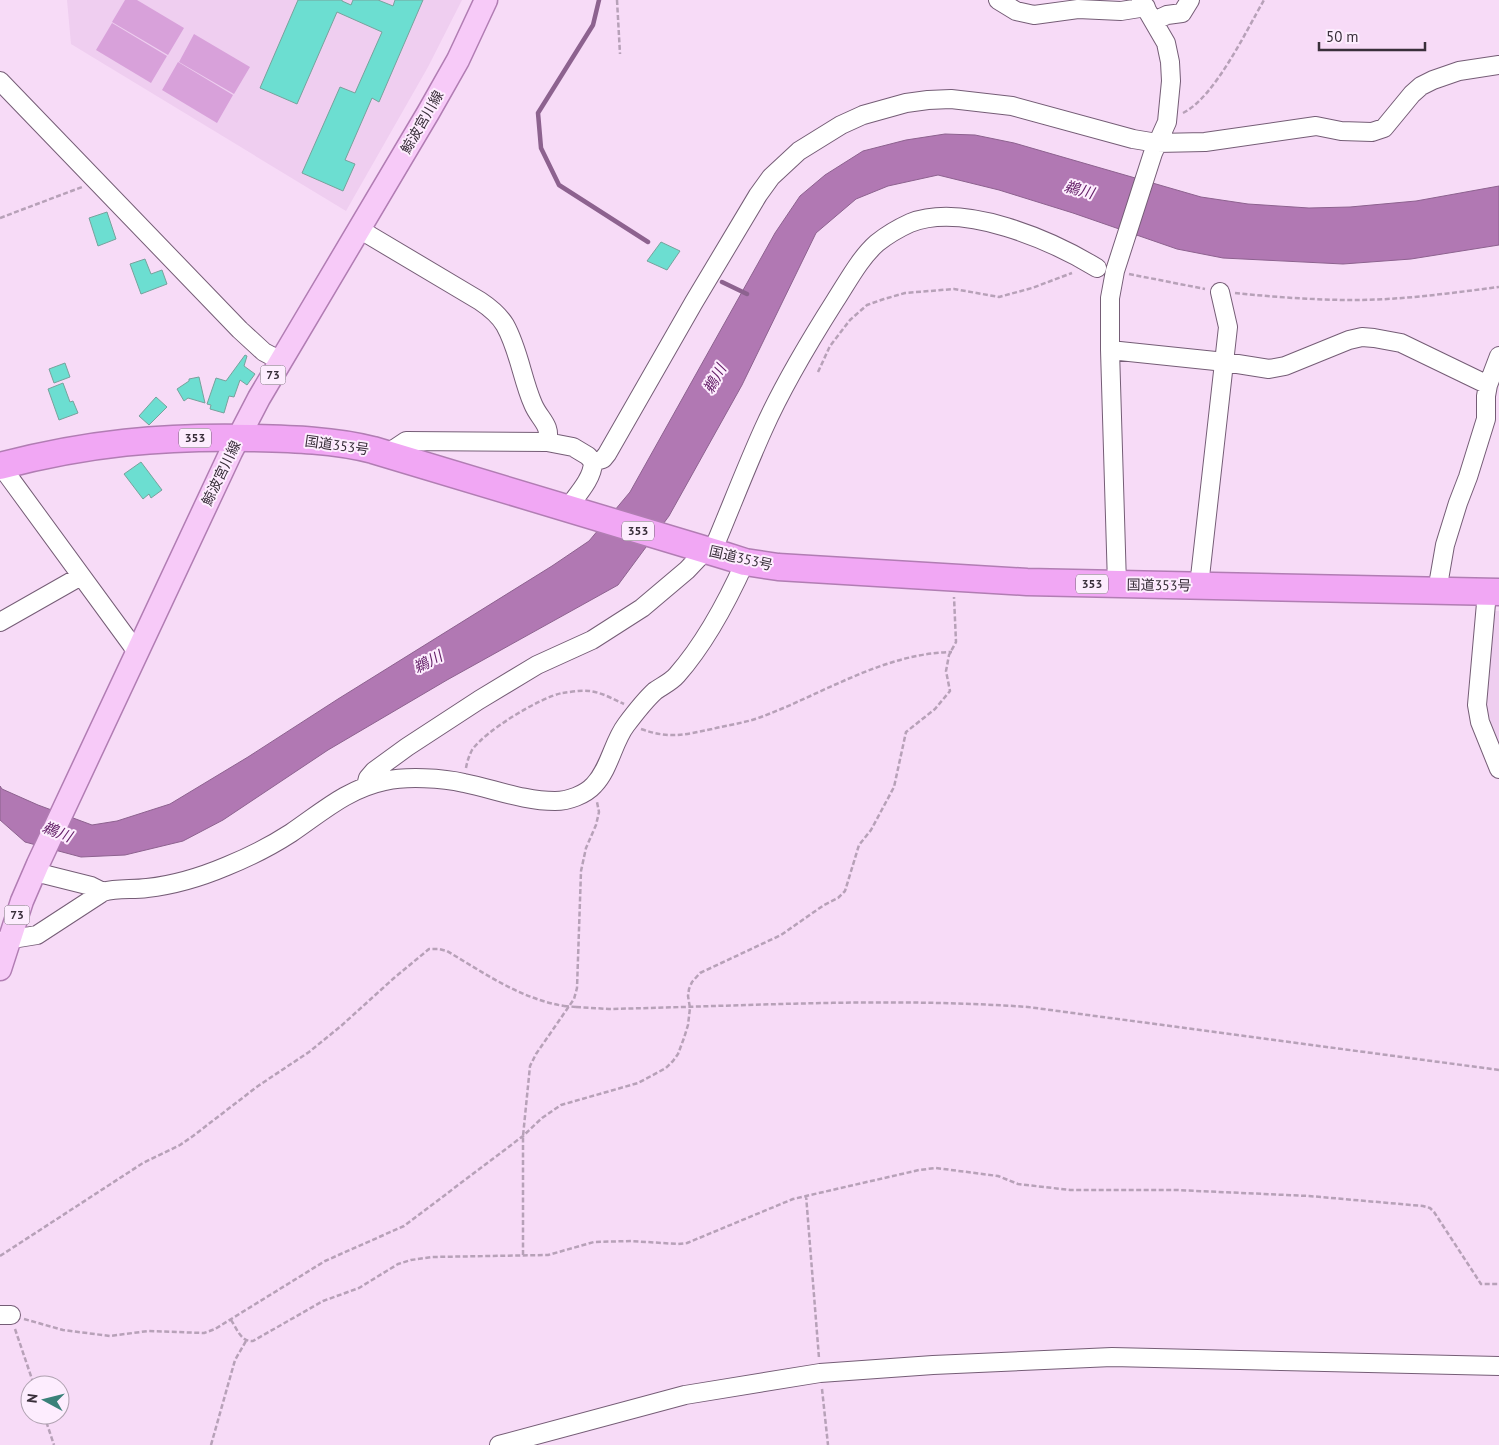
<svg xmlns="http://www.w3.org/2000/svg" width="1499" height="1445" font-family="'PT Sans','Noto Sans JP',sans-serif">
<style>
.built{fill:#efcef0}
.green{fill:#d8a1da}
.water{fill:#b178b3;stroke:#8d628f}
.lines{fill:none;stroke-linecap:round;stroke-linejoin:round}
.stream{stroke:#8d628f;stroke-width:4.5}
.building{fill:#6cded1;stroke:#77a29c}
.minor-casing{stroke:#755d76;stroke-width:20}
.major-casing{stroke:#b17db3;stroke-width:25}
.highway-casing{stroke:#b17db3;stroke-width:29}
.path{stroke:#b7a1b8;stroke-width:2.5;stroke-dasharray:5 2.5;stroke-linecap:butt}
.minor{stroke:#fff;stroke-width:18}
.major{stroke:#f7caf8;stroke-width:22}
.highway{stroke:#f1a7f4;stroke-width:26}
.path-bridge{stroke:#b7a1b8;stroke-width:2.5;stroke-dasharray:5 2.5;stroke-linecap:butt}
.labels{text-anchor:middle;stroke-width:4;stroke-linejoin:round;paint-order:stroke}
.shield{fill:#fdedfe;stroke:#746875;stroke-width:1}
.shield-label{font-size:12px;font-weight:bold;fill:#392f3a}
.street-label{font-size:14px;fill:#392f3a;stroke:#fdedfe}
.water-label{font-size:15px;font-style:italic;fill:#652069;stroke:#fdedfe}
</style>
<rect width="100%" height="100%" fill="#f7dbf7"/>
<path class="built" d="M 67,0 L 462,0 L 428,67 L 346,211 L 71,44 Z
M 1491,611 L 1499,611 L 1499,745 L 1487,710 Z"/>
<path class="green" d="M 125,0 L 137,0 L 184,28 L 168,55 L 112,22 Z
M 112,23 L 167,56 L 151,83 L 96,50 Z
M 194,34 L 250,67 L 234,94 L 179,62 Z
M 178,62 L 233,95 L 217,123 L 162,90 Z"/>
<path class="water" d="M 945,134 L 975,135 L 1014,143 L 1201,197 L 1248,204 L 1309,208 L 1350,207 L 1416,201 L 1499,186 L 1499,245 L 1411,259 L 1343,264 L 1223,258 L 1177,249 L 1073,213 L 999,190 L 938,175 L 888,186 L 856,199 L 816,233 L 742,385 L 669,516 L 618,585 L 447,680 L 328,750 L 223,820 L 183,841 L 125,855 L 81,857 L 25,842 L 0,820 L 0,786 L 2,789 L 38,805 L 92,825 L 117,821 L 170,804 L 248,757 L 338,699 L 552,566 L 589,541 L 630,492 L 775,233 L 800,196 L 825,175 L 863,151 L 906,140 Z"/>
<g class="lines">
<path class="stream" d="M 599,0 L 593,25 L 538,113 L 541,148 L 559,185 L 648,242
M 722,282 L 747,294"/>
</g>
<path class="building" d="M 298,0 L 342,0 L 342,1 L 351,5 L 353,0 L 378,0 L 393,6 L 395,0 L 423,0 L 379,102 L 372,98 L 345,160 L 355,164 L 343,191 L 302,173 L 340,87 L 355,93 L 382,32 L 337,12 L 297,104 L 260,88 Z
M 107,212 L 116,239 L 98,246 L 89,218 Z
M 661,242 L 680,251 L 667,270 L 647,261 Z
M 145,259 L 151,274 L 162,270 L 167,284 L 141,294 L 130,264 Z
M 245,355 L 247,356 L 244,366 L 255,374 L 247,385 L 240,380 L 234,397 L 229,396 L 224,413 L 210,409 L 211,405 L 207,404 L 216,378 L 226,381 Z
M 65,363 L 70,377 L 54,383 L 49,369 Z
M 199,377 L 205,403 L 188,398 L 184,401 L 177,389 L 189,381 L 189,379 Z
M 63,383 L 70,402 L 73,401 L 78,413 L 59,420 L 48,389 Z
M 156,397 L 167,407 L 149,425 L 139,416 Z
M 141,462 L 162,490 L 151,498 L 149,494 L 143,499 L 124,474 Z"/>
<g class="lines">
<g class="minor-casing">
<path id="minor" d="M 998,0 L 1016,11 L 1034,15 L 1078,9 L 1121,11 L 1146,7
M 1154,21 L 1167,15 L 1182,13 L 1190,0
M 0,81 L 240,330 L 264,352 L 281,361
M 359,229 L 480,301 C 489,307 499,315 505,325 C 519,350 522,379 533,404 C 539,419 552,425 547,442
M 1110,350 L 1225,362 L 1269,369 L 1285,366 L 1349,340 L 1362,337 L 1374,338 L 1401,343 L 1488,385
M 390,455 L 394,449 L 406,441 L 547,442 L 573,447 L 588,456 L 593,462 C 593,479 576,496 567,509
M 593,462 L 603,459 L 607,454 L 694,302 L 758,195 L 771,177 L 799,151 L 841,125 L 863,115 L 906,103 L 928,100 L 951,99 L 1012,106 L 1133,139 L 1157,143 L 1205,142 L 1316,126 L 1341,131 L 1372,132 L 1384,128 L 1412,94 L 1421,86 L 1433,80 L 1459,71 L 1499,65
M 1,466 L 137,652
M 712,552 C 729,512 745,470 763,430 C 783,385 809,342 835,301 C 848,281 860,258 877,243 C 887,235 899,228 910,223 C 964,202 1051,240 1097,268
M 1117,584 L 1110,350 L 1110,298 L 1115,271 L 1153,153 L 1167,122 L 1171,81 L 1170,62 L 1166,43 L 1141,0
M 1199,586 L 1228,327 L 1220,292
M 1437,591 L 1445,545 L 1458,503 L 1468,477 L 1486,419 L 1486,396 L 1488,385 L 1499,356
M 1487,592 L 1477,705 L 1480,722 L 1499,769
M 0,622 L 81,576
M 366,786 L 368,778 L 374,771 L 407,747 L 479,700 L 537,665 L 592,640 L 642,608 L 687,570 L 705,551
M 35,872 L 91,886 L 103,892
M 0,941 L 37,935 L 103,892 C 117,888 132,890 147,888 C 175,885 201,877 227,866 C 249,857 271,846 291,833 C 322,812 347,789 385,781 C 406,776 443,778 464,783 C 494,789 524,801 555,801 C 568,801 585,795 594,785 C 610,768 613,742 626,725 C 635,713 644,701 655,691 C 662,686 671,682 677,675 C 706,642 727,602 745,562
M 0,1315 L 11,1315
M 499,1445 L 685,1395 L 820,1373 L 933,1365 L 1112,1357 L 1499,1366"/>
</g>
<g class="major-casing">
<path id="major" d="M 0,969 L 22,901 L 38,864 L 231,452 L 259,398 L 428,113 L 458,60 L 486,0"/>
</g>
<g class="highway-casing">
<path id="highway" d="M 0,466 C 87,443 163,436 252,438 C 293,439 334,440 373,450 L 726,556 L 745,562 L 778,567 L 1027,582 L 1499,592"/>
</g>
<path class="path" d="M 617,0 L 620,54
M 1183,113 C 1215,97 1246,31 1264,0
M 0,218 L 82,187
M 1129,274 L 1205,289
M 1235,293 C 1274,297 1314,300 1354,300 C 1402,300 1451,293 1499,287
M 818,372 L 830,346 L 850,320 L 867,305 L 884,299 L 905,293 L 954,289 L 999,297 L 1032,288 L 1072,273
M 641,729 C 669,739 684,735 712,729 C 728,725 745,723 761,717 C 823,694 884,653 952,652
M 466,768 C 467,762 469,756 472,750 C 485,731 539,698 562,693 C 570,692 581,690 589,691 C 601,692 613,699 624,704
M 576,1007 L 609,1009 C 748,1006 889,997 1028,1007 L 1499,1070
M 806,1195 L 819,1358
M 523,1255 L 523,1136 L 530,1066 L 536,1054 L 574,999 L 577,988 L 581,871 L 586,848 L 596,825 L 599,812 L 597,802
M 0,1256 L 143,1163 L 180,1145 L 193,1136 L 258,1086 L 309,1052 L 341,1026 L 394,978 L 429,949 L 439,949 L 447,951 C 484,973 521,999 564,1006
M 24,1319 L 63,1330 L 110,1336 L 148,1331 L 204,1333 L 215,1329 L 325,1261 L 404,1226 L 523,1136 L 542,1118 L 561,1105 L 638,1083 L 666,1068 L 673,1061 L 678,1054 L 684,1038 L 688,1025 L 690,1008 L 688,996 L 689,989 L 692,982 L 700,973 L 781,935 L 824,905 L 838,898 L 845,891 L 859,845 L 871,830 L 894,787 L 906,732 L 935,709 L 950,691 L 946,671 L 949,655 L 956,642 L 954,597
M 231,1320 C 237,1329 241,1342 253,1341 L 323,1301 L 359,1288 L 398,1264 L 411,1260 L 432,1257 L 548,1255 L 594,1242 L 631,1241 L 678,1244 L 687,1243 L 793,1199 L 919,1170 L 936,1168 L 998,1176 L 1018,1184 L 1070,1190 L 1176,1190 L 1309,1196 L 1423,1206 L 1430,1208 L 1434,1212 L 1481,1284 L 1499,1284
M 15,1329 L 34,1385
M 822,1389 L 828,1445
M 44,1415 L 54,1445
M 211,1445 L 235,1360 L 246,1341"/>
<use href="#minor" class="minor"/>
<use href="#major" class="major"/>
<use href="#highway" class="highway"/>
<path class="path-bridge" d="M 564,1006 L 576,1007"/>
</g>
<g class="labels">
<g class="shield">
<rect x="260.5" y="365.5" width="25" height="19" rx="4"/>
<rect x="179" y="428.5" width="32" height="19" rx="4"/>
<rect x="622" y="521.5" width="32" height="19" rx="4"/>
<rect x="1076" y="574.5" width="32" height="19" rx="4"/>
<rect x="4.5" y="905.5" width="25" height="19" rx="4"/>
</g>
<g class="shield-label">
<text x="273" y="379">73</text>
<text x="195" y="442">353</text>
<text x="638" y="535">353</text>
<text x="1092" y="588">353</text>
<text x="17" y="919">73</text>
</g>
<g class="street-label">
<text transform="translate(422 122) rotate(-60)" y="5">鯨波宮川線</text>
<text transform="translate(337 445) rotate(8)" y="5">国道353号</text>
<text transform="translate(221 473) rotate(-64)" y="5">鯨波宮川線</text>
<text transform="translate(741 558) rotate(13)" y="5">国道353号</text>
<text transform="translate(1159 585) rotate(1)" y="5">国道353号</text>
</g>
<g class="water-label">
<text transform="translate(1079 190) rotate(15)" y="5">鵜川</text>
<text transform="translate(715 379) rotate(-61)" y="5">鵜川</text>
<text transform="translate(428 662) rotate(-28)" y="5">鵜川</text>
<text transform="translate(57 832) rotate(21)" y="5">鵜川</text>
</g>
</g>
<g transform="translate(45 1400) rotate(277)"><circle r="24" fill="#fdedfe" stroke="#afa1b0"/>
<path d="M0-4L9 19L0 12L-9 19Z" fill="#3a8179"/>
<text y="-8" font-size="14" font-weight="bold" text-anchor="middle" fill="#392f3a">N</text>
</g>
<path d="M1319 42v8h106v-8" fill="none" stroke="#392f3a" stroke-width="2.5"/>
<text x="1326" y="42" font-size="15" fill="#392f3a" stroke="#fdedfe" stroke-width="4" paint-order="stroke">50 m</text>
</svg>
